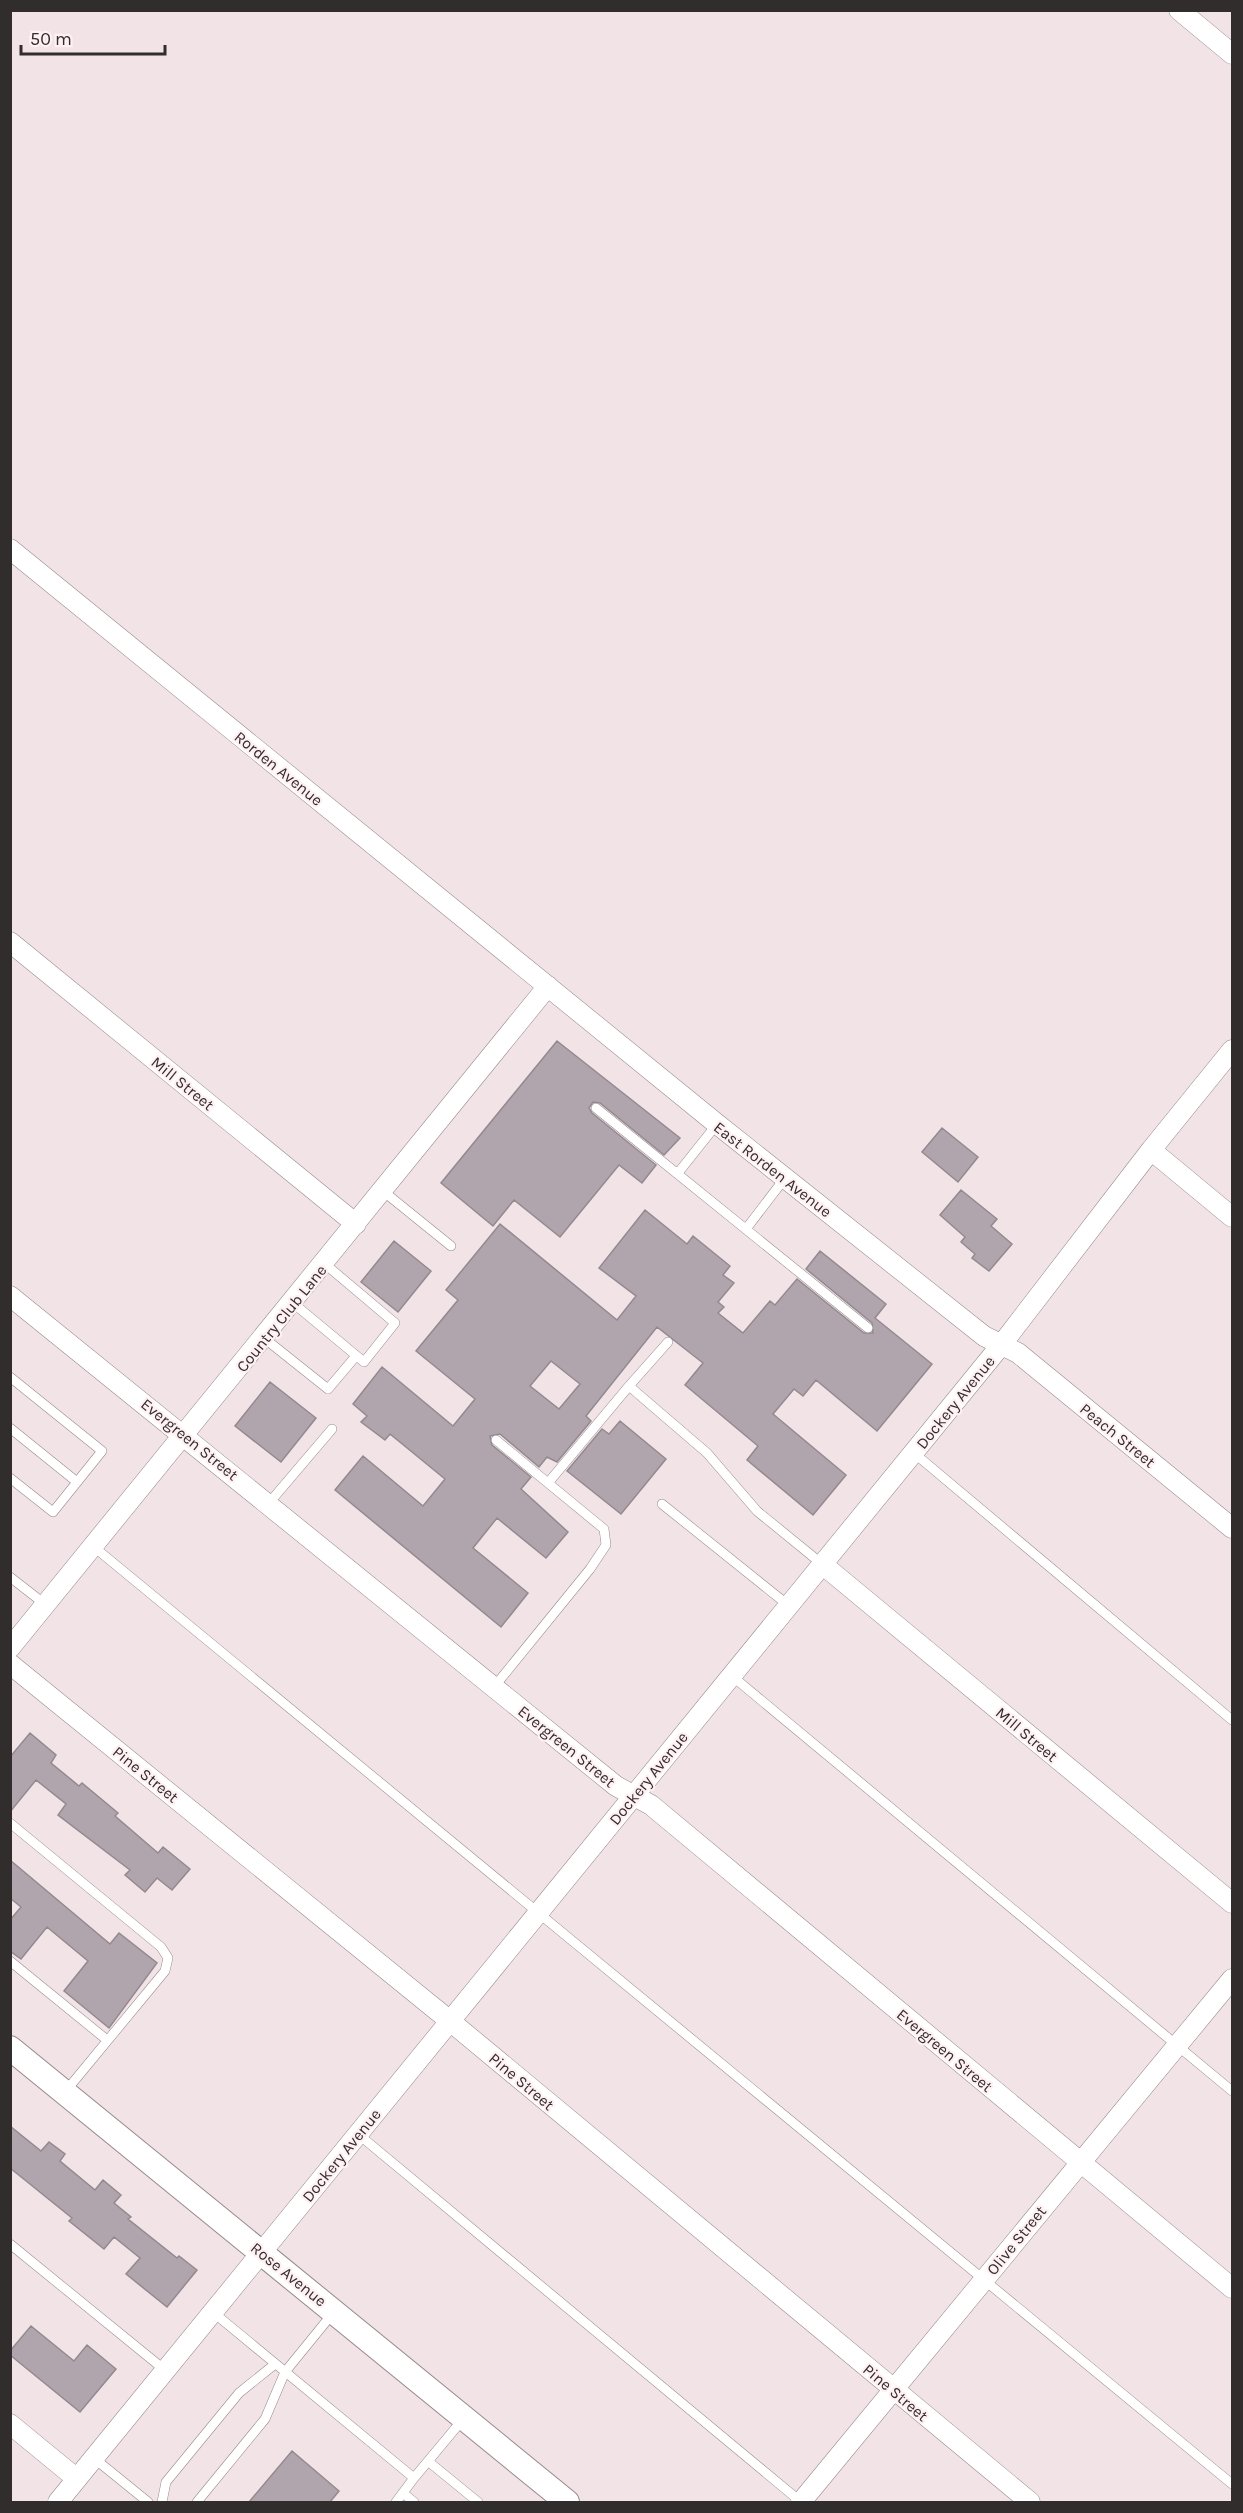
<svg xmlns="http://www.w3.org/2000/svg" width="1243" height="2513" font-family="Karla,sans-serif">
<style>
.building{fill:#b0a5ac;stroke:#93898f;stroke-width:1.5;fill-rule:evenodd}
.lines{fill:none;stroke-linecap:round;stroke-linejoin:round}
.service-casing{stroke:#96898b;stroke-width:10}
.minor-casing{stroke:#96898b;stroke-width:21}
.tertiary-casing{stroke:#96898b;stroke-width:26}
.service{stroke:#fff;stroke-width:9}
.minor{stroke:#fff;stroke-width:20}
.tertiary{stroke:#fff;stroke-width:24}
.labels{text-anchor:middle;stroke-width:4.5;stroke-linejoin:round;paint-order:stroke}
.street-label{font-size:16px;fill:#322d2d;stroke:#fff1f3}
</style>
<rect width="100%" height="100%" fill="#f2e4e6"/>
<path class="building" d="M 557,1041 L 680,1138 L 664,1155 L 600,1103 L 593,1102 L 589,1108 L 592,1113 L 656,1165 L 642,1183 L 619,1165 L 560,1237 L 514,1200 L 493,1226 L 441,1183 Z
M 942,1128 L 978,1157 L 958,1182 L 922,1152 Z
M 961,1190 L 997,1219 L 991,1226 L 1012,1244 L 989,1271 L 972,1258 L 975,1254 L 961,1242 L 965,1237 L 940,1215 Z
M 645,1210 L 687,1244 L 693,1236 L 730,1266 L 723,1275 L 734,1283 L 718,1302 L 724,1307 L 718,1313 L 743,1333 L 770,1301 L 775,1305 L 797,1279 L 864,1333 L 873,1333 L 872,1323 L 806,1269 L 820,1251 L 886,1304 L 875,1318 L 932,1364 L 877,1431 L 816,1380 L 803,1396 L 794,1389 L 773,1414 L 846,1475 L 813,1515 L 747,1460 L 758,1446 L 685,1385 L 703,1363 L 657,1327 L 586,1416 L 591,1421 L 557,1462 L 547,1457 L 539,1467 L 500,1434 L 490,1436 L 492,1445 L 531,1477 L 521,1489 L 568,1532 L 546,1558 L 497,1518 L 473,1548 L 528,1593 L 501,1627 L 335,1490 L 363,1456 L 423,1506 L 445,1479 L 390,1434 L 385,1440 L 361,1422 L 367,1416 L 353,1404 L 382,1367 L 453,1426 L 475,1399 L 416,1351 L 458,1300 L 446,1290 L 500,1224 L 617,1320 L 636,1296 L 599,1268 ZM 551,1361 L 580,1384 L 559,1409 L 530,1386 Z
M 394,1241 L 431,1271 L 398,1312 L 361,1282 Z
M 270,1382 L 316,1418 L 281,1462 L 235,1426 Z
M 620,1421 L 666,1459 L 621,1514 L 567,1471 L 602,1429 L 609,1434 Z
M 30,1733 L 56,1755 L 51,1763 L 79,1786 L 82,1783 L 118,1813 L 115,1816 L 158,1853 L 163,1847 L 190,1869 L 172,1890 L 157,1878 L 145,1892 L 125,1875 L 130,1870 L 58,1815 L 66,1804 L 36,1780 L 10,1812 L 10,1757 Z
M 10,1860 L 110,1944 L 119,1933 L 157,1963 L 109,2028 L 64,1991 L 88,1961 L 47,1927 L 21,1959 L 10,1951 L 10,1920 L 21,1907 L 10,1898 Z
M 10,2126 L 41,2151 L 49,2142 L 65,2154 L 60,2161 L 95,2190 L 103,2180 L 121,2195 L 114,2203 L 131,2217 L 128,2219 L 177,2258 L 179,2256 L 197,2270 L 167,2307 L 126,2274 L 140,2258 L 114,2237 L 104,2249 L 69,2221 L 72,2218 L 10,2168 Z
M 31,2326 L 74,2361 L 87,2345 L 116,2369 L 80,2412 L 10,2355 L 10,2351 Z
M 292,2451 L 339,2491 L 330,2502 L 249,2502 Z"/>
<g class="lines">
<g class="service-casing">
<path id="service" d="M 596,1108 L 868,1328
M 678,1173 L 717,1124
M 383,1191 L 451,1246
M 746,1229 L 785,1178
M 293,1303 L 364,1362 L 395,1323 L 325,1264
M 264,1338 L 328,1389 L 356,1356
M 668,1342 L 629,1386 L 707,1453 L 757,1511 L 822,1564
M 10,1377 L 102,1451 L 53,1512 L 10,1478
M 10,1428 L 77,1482
M 496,1440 L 548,1483
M 914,1453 L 1232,1720
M 269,1503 L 332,1429
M 662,1504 L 788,1605
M 94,1547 L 1232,2484
M 10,1577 L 46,1605
M 732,1676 L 1232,2091
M 494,1687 L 590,1569 L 606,1545 L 604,1529 L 548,1483 L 629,1386
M 10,1823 L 161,1947 L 168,1958 L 165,1971 L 65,2092
M 10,1961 L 107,2040
M 358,2134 L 801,2502
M 10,2244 L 166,2371
M 214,2313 L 414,2478 L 396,2502
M 95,2459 L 148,2502
M 429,2462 L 478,2502
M 414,2478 L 464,2418
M 403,2493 L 414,2502
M 162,2502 L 166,2482 L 239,2393 L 275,2364
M 197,2502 L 265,2419 L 285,2372 L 333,2313"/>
</g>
<g class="minor-casing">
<path id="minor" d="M 1179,10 L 1232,54
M 10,549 L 717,1124 L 984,1336 L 1018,1353 L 1232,1528
M 10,942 L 356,1224
M 1151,1150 L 1232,1217
M 10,1296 L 616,1786 L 651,1805 L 1232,2288
M 822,1564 L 1232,1903
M 10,1648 L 548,986
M 10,1664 L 450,2021 L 1030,2502
M 10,2424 L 77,2479
M 58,2502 L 1002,1344 L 1151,1150 L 1232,1050
M 801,2502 L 1232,1979"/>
</g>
<g class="tertiary-casing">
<path id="tertiary" d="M 10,2048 L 567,2502"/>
</g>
<use href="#service" class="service"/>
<use href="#minor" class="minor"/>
<use href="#tertiary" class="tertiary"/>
</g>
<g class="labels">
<g class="street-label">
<text transform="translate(279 768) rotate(39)" y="6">Rorden Avenue</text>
<text transform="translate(183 1083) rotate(39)" y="6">Mill Street</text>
<text transform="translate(773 1169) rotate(38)" y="6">East Rorden Avenue</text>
<text transform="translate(281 1318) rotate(-51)" y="6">Country Club Lane</text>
<text transform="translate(955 1402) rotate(-51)" y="6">Dockery Avenue</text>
<text transform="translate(1118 1435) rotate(39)" y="6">Peach Street</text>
<text transform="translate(190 1439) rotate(39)" y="6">Evergreen Street</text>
<text transform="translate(1027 1734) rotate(40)" y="6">Mill Street</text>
<text transform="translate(567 1746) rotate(39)" y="6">Evergreen Street</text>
<text transform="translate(146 1774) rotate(39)" y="6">Pine Street</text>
<text transform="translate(648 1778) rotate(-51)" y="6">Dockery Avenue</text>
<text transform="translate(945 2050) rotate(40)" y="6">Evergreen Street</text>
<text transform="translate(522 2081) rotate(40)" y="6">Pine Street</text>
<text transform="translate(341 2155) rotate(-51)" y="6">Dockery Avenue</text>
<text transform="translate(1016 2240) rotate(-51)" y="6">Olive Street</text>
<text transform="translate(289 2274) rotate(39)" y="6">Rose Avenue</text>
<text transform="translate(896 2392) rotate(40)" y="6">Pine Street</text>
</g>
</g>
<rect width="1243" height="2513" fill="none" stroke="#322d2d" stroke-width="24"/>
<path d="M21 45v9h144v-9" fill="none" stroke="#322d2d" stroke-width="3"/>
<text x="30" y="45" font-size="18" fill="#322d2d" stroke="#fff1f3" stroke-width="4.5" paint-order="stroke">50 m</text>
</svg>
